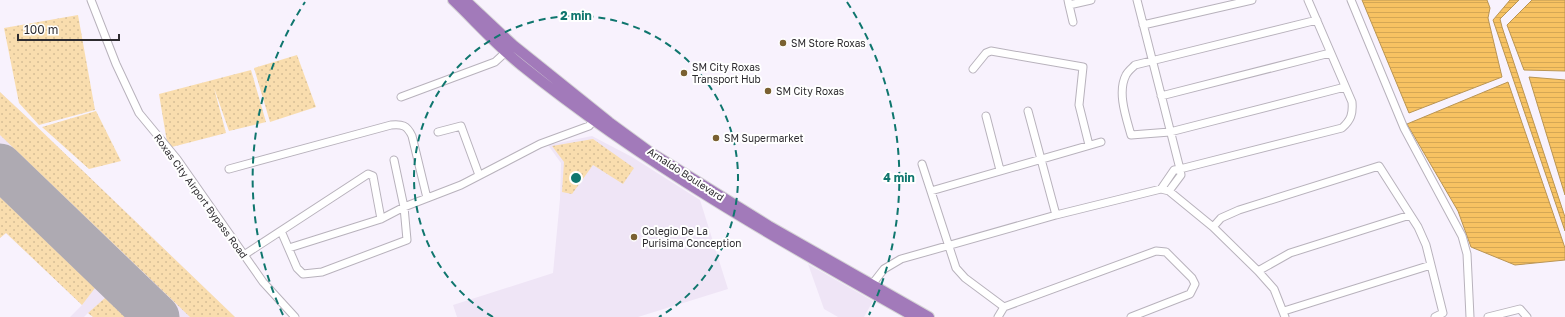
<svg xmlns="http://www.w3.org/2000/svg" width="1565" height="317" font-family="'Golos Text',sans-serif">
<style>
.built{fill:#efe5f6}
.grass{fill:url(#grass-dots)}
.water{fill:url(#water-rules);stroke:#ba9553}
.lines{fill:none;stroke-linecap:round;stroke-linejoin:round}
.runway{stroke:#aeaab2;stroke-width:45}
.minor-casing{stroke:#b8b2bc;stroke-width:9}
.highway-casing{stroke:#d5d5d5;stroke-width:12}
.minor{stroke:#fff;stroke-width:7}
.highway{stroke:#a27aba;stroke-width:10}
.ring{fill:none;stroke:#0f766e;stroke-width:2;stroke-dasharray:7 5}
.poi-dot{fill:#7a6031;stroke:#fff;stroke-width:1.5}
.labels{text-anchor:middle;stroke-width:4;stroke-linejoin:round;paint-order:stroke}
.poi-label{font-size:10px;fill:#2d2b2f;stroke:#fff;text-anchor:start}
.street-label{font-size:10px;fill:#2d2b2f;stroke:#fff}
.centre{fill:#0f766e;stroke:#fff;stroke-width:2}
.ring-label{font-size:12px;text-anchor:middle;font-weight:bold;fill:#0f766e;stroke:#fff;stroke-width:4;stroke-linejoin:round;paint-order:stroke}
</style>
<defs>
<pattern id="grass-dots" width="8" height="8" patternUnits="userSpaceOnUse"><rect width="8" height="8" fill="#f9ddae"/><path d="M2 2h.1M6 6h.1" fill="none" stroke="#d6be96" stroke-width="1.8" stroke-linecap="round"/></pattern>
<pattern id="water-rules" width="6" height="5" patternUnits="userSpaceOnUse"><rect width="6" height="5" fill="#f7c262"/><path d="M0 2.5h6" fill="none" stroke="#d4a755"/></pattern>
</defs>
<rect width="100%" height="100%" fill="#f8f2fd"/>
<path class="built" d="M 0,92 L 32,122 L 235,317 L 93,317 L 88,313 L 84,317 L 70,317 L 82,305 L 6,233 L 0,238 Z
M 592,136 L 632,157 L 700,200 L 728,289 L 638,317 L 457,317 L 453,305 L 553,273 L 560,199 L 561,163 L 548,145 Z
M 808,264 L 873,301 L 864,317 L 838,317 L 824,309 Z"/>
<path class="grass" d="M 78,15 L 95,110 L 39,125 L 19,103 L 4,28 Z
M 297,55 L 316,107 L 270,122 L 254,68 Z
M 251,70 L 266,122 L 229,131 L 214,88 L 226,133 L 168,148 L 159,94 Z
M 0,92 L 32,122 L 235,317 L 190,317 L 0,135 Z
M 96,111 L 121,161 L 89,169 L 42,127 Z
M 593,139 L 634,168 L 623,184 L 593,165 L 572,194 L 562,192 L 564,162 L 552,146 Z
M 0,197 L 95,288 L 82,305 L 6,233 L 0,238 Z
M 105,298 L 125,317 L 93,317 L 88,313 Z"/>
<path class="water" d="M 1362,0 L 1487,0 L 1490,8 L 1488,18 L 1502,77 L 1409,113 Z
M 1510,0 L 1519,0 L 1500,19 L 1502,27 L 1565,217 L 1565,231 L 1493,20 Z
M 1532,0 L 1565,0 L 1565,71 L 1524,70 L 1507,25 Z
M 1529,77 L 1565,80 L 1565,195 Z
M 1508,82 L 1565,248 L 1565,260 L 1515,265 L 1471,247 L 1458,211 L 1407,124 Z"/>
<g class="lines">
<path class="runway" d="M 0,166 L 157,317"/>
<g class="minor-casing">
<path id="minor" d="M 91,0 L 116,64 L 139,113 L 177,159 L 263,282 L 295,317
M 1068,0 L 1069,5 L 1091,0
M 1137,0 L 1180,169 L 1342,128 C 1351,120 1353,114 1352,102 L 1308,0
M 1351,0 L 1404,128 L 1462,236 L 1467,254 L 1470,317
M 1069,5 L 1073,22
M 1317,20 L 1135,65 C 1132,68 1128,71 1126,75 C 1117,92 1126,117 1131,135 L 1170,132 L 1345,87
M 1143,25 L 1252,0
M 973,69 L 986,53 L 991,51 L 1083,67 L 1079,105 L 1089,145
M 1161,96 L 1330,53
M 401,97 L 495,62 L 508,50
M 1028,111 L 1056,215
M 986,116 L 1000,170
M 438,132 L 461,126 L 479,175
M 922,164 L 956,268 L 965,278 L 1004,307
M 229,169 L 391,125 C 402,124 407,125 412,136 L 427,198
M 1161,189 L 1174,170 L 1180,169 L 1181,175 L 1169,191
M 931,191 L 1101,142
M 1213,227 L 1221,218 L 1239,210 L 1379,166 L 1418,227 L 1426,245 L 1443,313 L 1435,317
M 281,231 L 297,268 L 303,274 L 322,272 L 407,240 L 404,207 L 394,160
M 289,248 L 381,219 L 404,207 L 461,185 L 540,144 L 589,126 L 594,120
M 244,255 L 368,174 L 373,176 L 381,219
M 1258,271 L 1290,253 L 1410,215
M 870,287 L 884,269 L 901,259 L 1056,215 L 1161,189 L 1169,191 L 1213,227 L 1258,271 L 1274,289 L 1285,317
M 1284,311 L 1431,265
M 998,317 L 1004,307 L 1156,251 L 1166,252 L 1192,278 L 1195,284 L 1190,294 L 1131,317
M 1488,317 L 1520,309 L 1527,317"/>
</g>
<g class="highway-casing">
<path id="highway" d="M 453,0 C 475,21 497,46 521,65 C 644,164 778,240 915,317
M 465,0 L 513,45 L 609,122 L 650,152 L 769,226 L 929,317"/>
</g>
<use href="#minor" class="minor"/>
<use href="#highway" class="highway"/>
</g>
<g class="ring">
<path d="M493 317A162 162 0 1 1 659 317"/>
<path d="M283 315A323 323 0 0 1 305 2M847 2A323 323 0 0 1 869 315"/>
</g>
<g class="poi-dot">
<circle cx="783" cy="43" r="4"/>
<circle cx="684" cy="73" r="4"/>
<circle cx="768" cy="91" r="4"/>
<circle cx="716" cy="138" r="4"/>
<circle cx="634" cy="237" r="4"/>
</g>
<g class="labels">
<g class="poi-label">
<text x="791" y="47">SM Store Roxas</text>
<text x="692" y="71">SM City Roxas<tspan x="692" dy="12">Transport Hub</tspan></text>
<text x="776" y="95">SM City Roxas</text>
<text x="724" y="142">SM Supermarket</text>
<text x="642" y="235">Colegio De La<tspan x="642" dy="12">Purisima Conception</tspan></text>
</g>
<g class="street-label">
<text transform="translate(686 174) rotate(33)" y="4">Arnaldo Boulevard</text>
<text transform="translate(201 196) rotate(54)" y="4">Roxas City Airport Bypass Road</text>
</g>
</g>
<circle cx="576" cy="178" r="6" class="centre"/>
<g class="ring-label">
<text x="576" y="20">2 min</text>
<text x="899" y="182">4 min</text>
</g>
<path d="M18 34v6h101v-6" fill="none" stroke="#2d2b2f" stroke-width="2"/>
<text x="24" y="34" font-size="12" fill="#2d2b2f" stroke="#ffffff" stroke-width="3" paint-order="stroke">100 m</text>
</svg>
